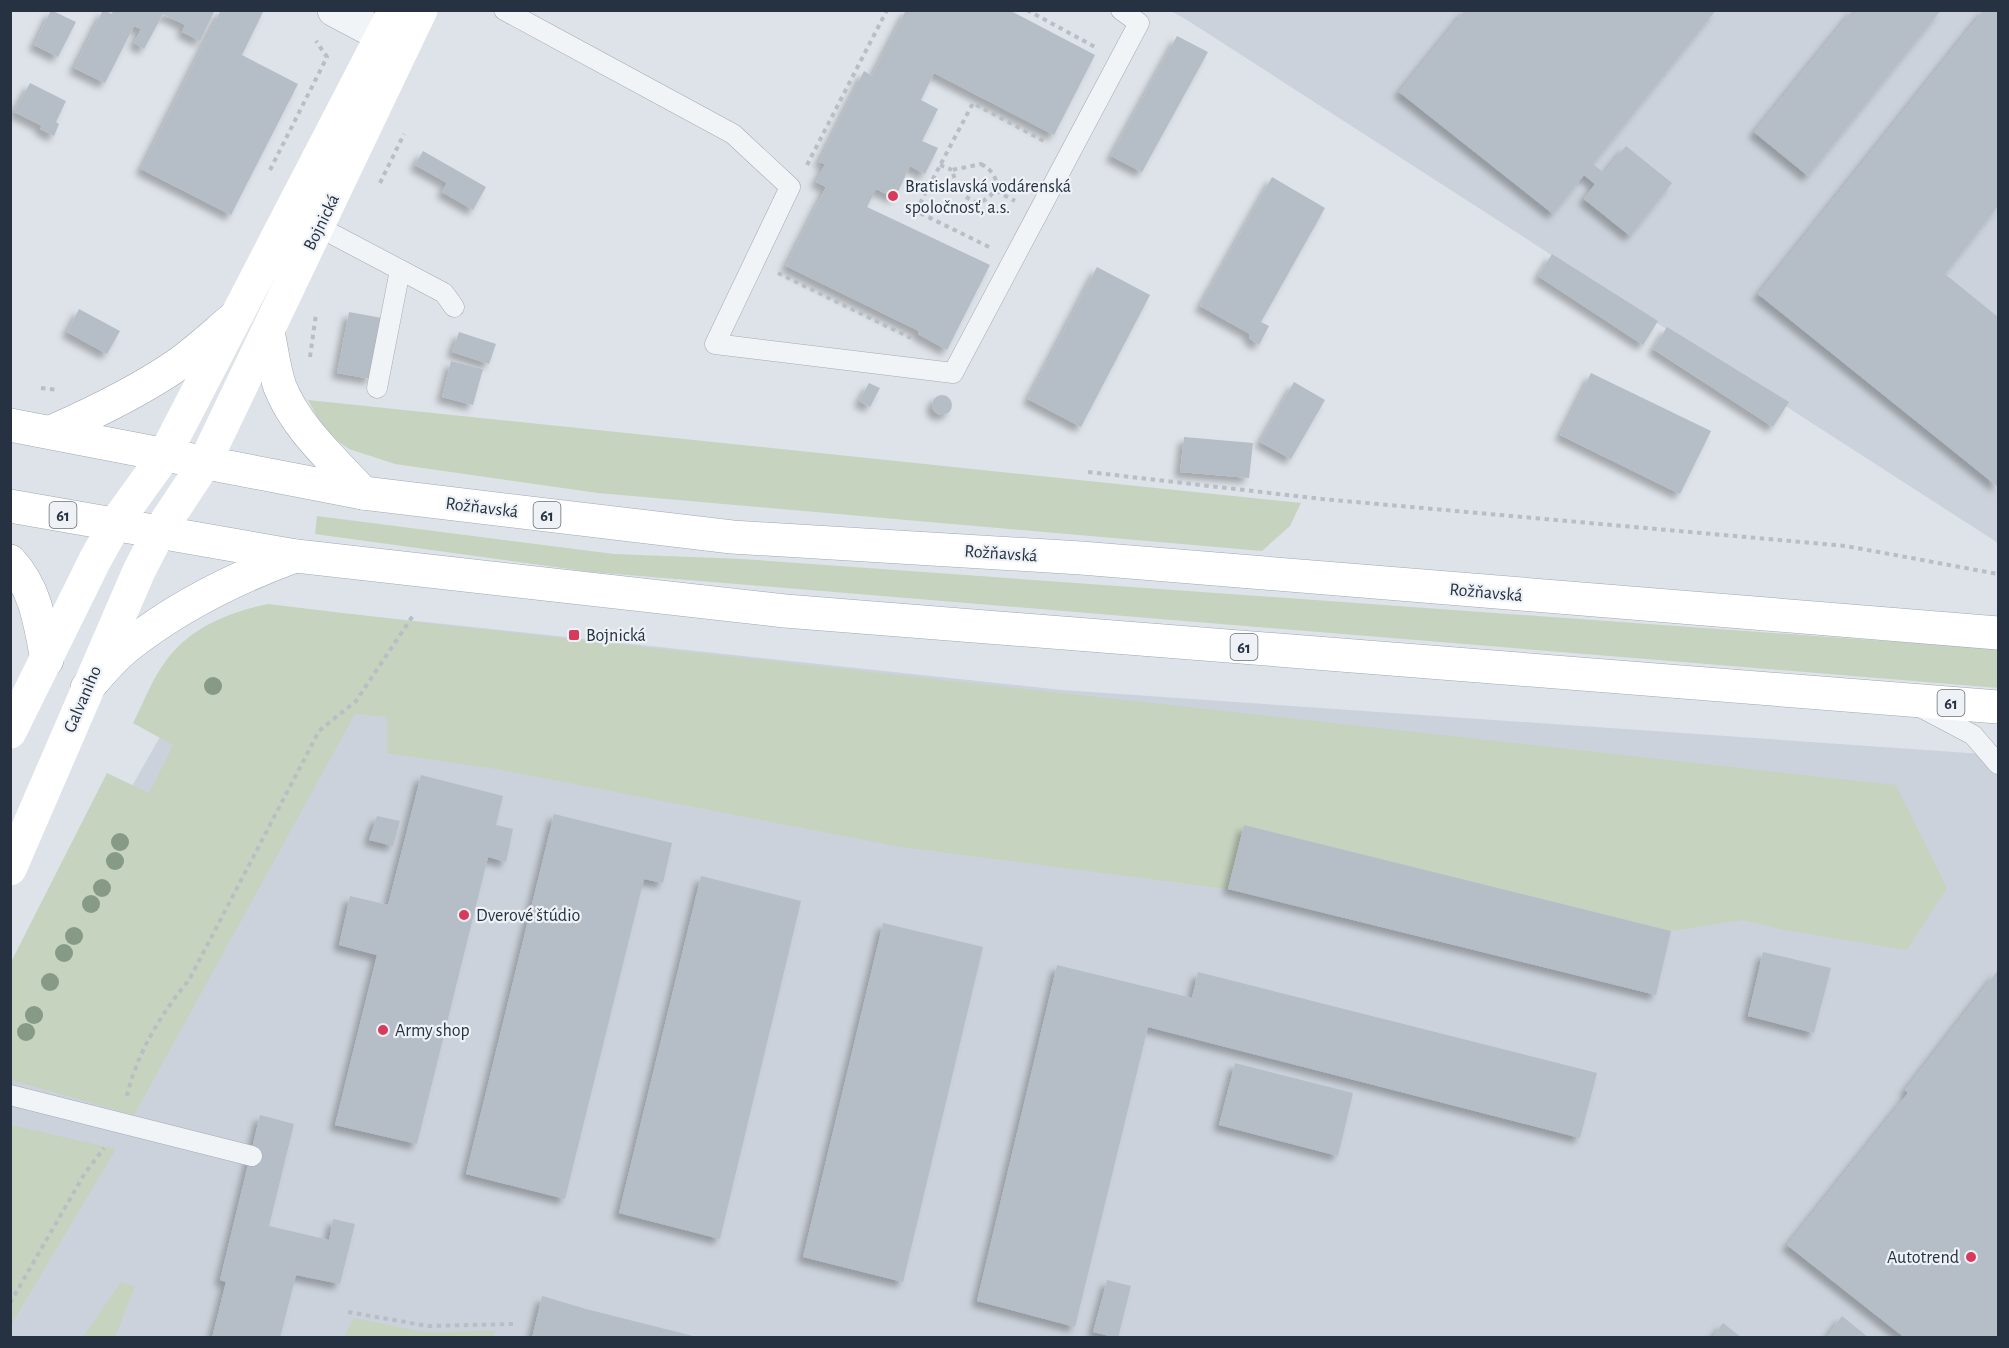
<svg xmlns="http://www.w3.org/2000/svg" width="2009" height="1348" viewBox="0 0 2009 1348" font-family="'Alegreya Sans',sans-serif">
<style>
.built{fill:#ccd2db}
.green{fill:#c5d3bf}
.building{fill:#b5bdc6;filter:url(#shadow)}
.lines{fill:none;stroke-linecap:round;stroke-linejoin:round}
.service-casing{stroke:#a3aab3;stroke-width:21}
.minor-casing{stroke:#a3aab3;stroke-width:34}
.primary-casing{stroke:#9da8b5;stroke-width:34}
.path{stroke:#b8bec4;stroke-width:4;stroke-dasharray:4.5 4.5;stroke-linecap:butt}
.service{stroke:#f1f4f7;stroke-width:20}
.minor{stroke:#f1f4f7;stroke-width:33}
.secondary{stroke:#fff;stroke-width:33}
.primary{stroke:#fff;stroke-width:33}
.tree{fill:#869a85}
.poi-dot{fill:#d83a5c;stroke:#eef2f6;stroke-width:2}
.labels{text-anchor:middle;stroke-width:4.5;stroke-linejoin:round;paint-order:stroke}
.shield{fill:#eef2f6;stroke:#626c77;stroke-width:1.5}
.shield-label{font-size:16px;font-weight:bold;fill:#263241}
.poi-label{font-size:18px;fill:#263241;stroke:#eef2f6;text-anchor:start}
.street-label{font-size:18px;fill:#263241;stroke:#eef2f6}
</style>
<defs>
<filter id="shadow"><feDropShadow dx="-5.5" dy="5.5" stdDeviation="3" flood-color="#0004"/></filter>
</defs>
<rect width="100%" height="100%" fill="#dee3e9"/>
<!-- built -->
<g class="built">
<polygon points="1171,11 1998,11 1998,543 1187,20"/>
<polygon points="350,614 1062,690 1998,755 1998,1337 11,1338 11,999 194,677"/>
</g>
<!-- green -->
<g class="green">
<polygon points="308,400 1301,503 1290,526 1262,551 598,493 395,464 349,449 325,432"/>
<polygon points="317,516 614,554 742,559 1998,649 1998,688 591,572 315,534"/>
<path d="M268,604L434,624L1896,785L1947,888L1907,950L1785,930L1743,920L1671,931L1244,825L1228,889L901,847L496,769L387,753V717L355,714L134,1115L11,1080L10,964L107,773L149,793L173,745L133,723C143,704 151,682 163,665C188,628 227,613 268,604Z"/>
<polygon points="11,1125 116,1149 11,1325 10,1125"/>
<polygon points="121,1282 135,1286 115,1337 83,1337"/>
<polygon points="354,1318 424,1332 495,1331 493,1338 344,1337"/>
</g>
<!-- building -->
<g class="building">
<polygon points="51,10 76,22 58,57 34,45"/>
<polygon points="103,10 112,14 113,10 215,10 200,41 182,32 185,25 163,14 144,49 134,43 141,29 134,26 105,83 74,68"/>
<polygon points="221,10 264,10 242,55 298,84 231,215 141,169"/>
<polygon points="906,10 1009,10 1095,55 1054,135 934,73 921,100 938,109 922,141 938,148 925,174 910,166 895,198 876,189 867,207 990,265 947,350 918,334 919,331 786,266 826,187 816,182 825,164 819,162 864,71 872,76"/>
<polygon points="1465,10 1716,10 1593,164 1604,173 1626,146 1672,183 1630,236 1584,199 1595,184 1584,175 1553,214 1399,92"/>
<polygon points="1853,10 1941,10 1808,176 1754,132"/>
<polygon points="1984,10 1998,10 1998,206 1945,274 1998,317 1998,487 1758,294"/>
<polygon points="1177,36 1208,52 1142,172 1111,156"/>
<polygon points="30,83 66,101 56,122 59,124 54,136 40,129 42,126 14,112"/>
<polygon points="423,151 486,187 473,210 442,192 447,183 415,165"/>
<polygon points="1272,177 1325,208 1261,322 1269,326 1259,345 1249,338 1250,334 1200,306"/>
<polygon points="1552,254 1658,321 1643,345 1538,276"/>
<polygon points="1097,267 1150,295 1081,427 1028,399"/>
<polygon points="79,309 120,331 107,354 67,332"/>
<polygon points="349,312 382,318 371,379 337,373"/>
<polygon points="1667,327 1789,402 1773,427 1653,349"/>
<polygon points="459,332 496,344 489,364 452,352"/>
<polygon points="451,361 483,369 473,405 442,397"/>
<polygon points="1591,373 1711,431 1680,494 1560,435"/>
<polygon points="1294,382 1325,400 1291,459 1260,442"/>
<polygon points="869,383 880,388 870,407 859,401"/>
<circle cx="942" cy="405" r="10"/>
<polygon points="1184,437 1253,443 1249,478 1180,472"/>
<polygon points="421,775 503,796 496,825 513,829 506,862 488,857 417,1144 335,1125 377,955 339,945 350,896 388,905"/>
<polygon points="554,814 672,843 663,883 644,879 565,1199 466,1174"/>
<polygon points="377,816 400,821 393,846 369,840"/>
<polygon points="1244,825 1671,931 1656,995 1228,889"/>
<polygon points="701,876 801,901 720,1239 619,1213"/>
<polygon points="883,923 983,947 903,1282 803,1257"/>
<polygon points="1763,952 1831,968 1814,1033 1748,1016"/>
<polygon points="1057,965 1192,998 1198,972 1597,1073 1580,1138 1148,1027 1075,1327 977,1301"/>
<polygon points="1998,970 1998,1338 1905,1338 1787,1245 1908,1093 1905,1090"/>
<polygon points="1235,1063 1353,1093 1338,1156 1219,1125"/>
<polygon points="260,1115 294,1124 269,1226 329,1240 333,1219 355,1224 340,1284 296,1275 280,1338 212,1338 226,1282 220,1280"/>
<polygon points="1107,1280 1131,1286 1118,1338 1093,1332"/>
<polygon points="542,1296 586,1309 701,1338 532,1338"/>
<polygon points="1842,1316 1869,1338 1826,1338"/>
<polygon points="1723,1323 1742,1338 1712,1338"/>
</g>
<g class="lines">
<!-- service casing -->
<g class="service-casing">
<g id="service">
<polyline points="504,10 733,134 790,187 715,344 953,373 1139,23 1121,10"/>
<polyline points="319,227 444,293 454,307"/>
<polyline points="377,388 400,270"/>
<polyline points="1920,707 1973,735 1998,764"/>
<polyline points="10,1095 252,1156"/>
</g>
</g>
<!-- minor casing -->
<g class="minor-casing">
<polyline id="minor" points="334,10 383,36"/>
</g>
<!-- primary casing -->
<g class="primary-casing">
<g id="primary">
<path d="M268,332C272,350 274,370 280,387C297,429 333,460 363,493"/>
<polyline points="10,425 363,493 732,537 1081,558 1998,633"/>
<path d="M51,432C94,413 138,392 177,365C197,351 216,333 234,318"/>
<polyline points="10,506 296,556 785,611 1998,707"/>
<path d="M10,561C36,589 40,623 47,660"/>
<path d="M87,688C100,674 113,657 129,645C180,605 235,578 295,556"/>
</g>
</g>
<!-- path -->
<g class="path">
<polyline points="1027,10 1095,47"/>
<path d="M981,164C1003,176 1000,195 978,203C961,197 957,187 952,170Z"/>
<polyline points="807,165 887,10"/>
<polyline points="940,165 952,170"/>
<polyline points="270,170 327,57 316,41"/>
<polyline points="380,183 404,134"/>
<polyline points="996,191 1015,201"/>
<polyline points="989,247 916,211 973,103 1044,141"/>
<polyline points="778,273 911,338"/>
<polyline points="310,357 316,314"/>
<polyline points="41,388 58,390"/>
<polyline points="1088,472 1322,499 1846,546 1998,574"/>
<path d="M127,1096C136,1055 162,1012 189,980L319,731L356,701L414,614"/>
<polyline points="10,1303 85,1173 104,1148"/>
<polyline points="348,1312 428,1326 513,1324"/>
</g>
<!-- service -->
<use href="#service" class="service"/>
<!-- minor -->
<use href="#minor" class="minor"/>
<!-- secondary -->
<g class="secondary">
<polyline points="10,732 95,560 115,524 164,456 395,10"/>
<polyline points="10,869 139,571 159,532 204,464 421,10"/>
</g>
<!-- primary -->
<use href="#primary" class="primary"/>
</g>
<!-- trees -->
<g class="tree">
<circle cx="213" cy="686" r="9"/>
<circle cx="120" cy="842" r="9"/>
<circle cx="115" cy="861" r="9"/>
<circle cx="102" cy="888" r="9"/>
<circle cx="91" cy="904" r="9"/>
<circle cx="74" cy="936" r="9"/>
<circle cx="64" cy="953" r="9"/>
<circle cx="50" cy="982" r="9"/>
<circle cx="34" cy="1015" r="9"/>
<circle cx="26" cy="1032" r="9"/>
</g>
<!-- markers -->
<g class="poi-dot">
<circle cx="893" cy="196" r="6"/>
<rect x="568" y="629" width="12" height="12" rx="3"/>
<circle cx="464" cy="915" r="6"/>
<circle cx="383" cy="1030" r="6"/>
<circle cx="1971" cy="1257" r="6"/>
</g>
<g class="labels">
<!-- shield labels -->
<g class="shield">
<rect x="49.5" y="502" width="27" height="26" rx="4.5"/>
<rect x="533.5" y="502" width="27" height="26" rx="4.5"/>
<rect x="1230.5" y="634" width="27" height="26" rx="4.5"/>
<rect x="1937.5" y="690" width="27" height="26" rx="4.5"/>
</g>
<g class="shield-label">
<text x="63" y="521">61</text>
<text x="547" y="521">61</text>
<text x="1244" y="653">61</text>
<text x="1951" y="709">61</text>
</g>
<!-- poi labels -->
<g class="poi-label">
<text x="905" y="192">Bratislavská vodárenská<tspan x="905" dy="21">spoločnosť, a.s.</tspan></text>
<text x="586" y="641">Bojnická</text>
<text x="476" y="921">Dverové štúdio</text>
<text x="395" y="1036">Army shop</text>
<text x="1959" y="1263" text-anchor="end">Autotrend</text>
</g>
<!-- street labels -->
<g class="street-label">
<text transform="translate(321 222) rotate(-64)" y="6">Bojnická</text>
<text transform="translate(482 507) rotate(7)" y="6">Rožňavská</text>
<text transform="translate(1001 553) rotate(4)" y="6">Rožňavská</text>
<text transform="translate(1486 592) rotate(5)" y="6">Rožňavská</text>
<text transform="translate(82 699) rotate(-67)" y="6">Galvaniho</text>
</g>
</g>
<!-- border -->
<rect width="2009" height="1348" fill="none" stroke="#263241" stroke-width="24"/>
</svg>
